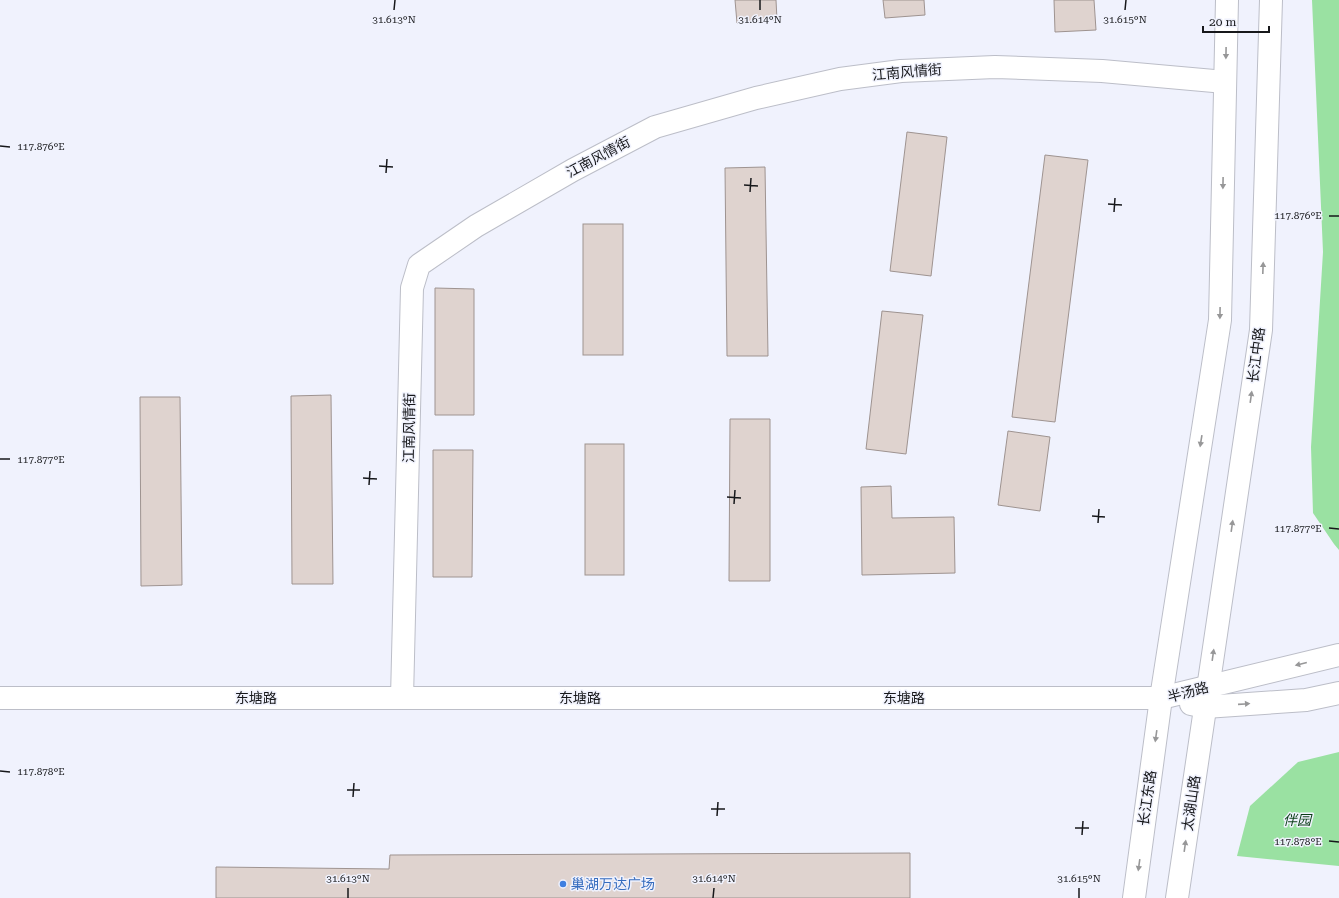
<svg xmlns="http://www.w3.org/2000/svg" width="1339" height="898" viewBox="0 0 1339 898" font-family="'Roboto Serif','Noto Sans SC',serif">
<style>
.green{fill:#9ae1a2}
.building{fill:#dfd3cf;stroke:#9e9390}
.lines{fill:none;stroke-linecap:round;stroke-linejoin:round}
.minor-casing{stroke:#bcbec8;stroke-width:24}
.major-casing{stroke:#bcbec8;stroke-width:24}
.minor{stroke:#fff;stroke-width:22}
.major{stroke:#fff;stroke-width:22}
.oneway{fill:#979798}
.ticks{fill:none;stroke:#17181b;stroke-width:1.5}
.shop-dot{fill:#3f7fe0;stroke:#f0f2fd;stroke-width:1.5}
.labels{text-anchor:middle;stroke-width:3;stroke-linejoin:round;paint-order:stroke}
.street-label{font-size:14px;fill:#17181b;stroke:#f0f2fd}
.park-label{font-size:14px;font-style:italic;fill:#093d16;stroke:#f0f2fd}
.shop-label{font-size:14px;fill:#366cbe;stroke:#f0f2fd;text-anchor:start}
.ticks-label{font-size:10px;text-anchor:middle;fill:#17181b;stroke:#f0f2fd;stroke-width:3;stroke-linejoin:round;paint-order:stroke}
</style>
<rect width="100%" height="100%" fill="#f0f2fd"/>
<!-- green -->
<g class="green">
<polygon points="1312,0 1339,0 1339,550 1334,544 1313,513 1311,447 1323,252"/>
<polygon points="1339,752 1339,866 1237,856 1250,806 1298,762"/>
</g>
<!-- building -->
<g class="building">
<polygon points="735,0 776,0 777,20 737,23"/>
<polygon points="883,0 924,0 925,15 885,18"/>
<polygon points="1054,0 1094,0 1096,30 1055,32"/>
<polygon points="907,132 947,137 931,276 890,271"/>
<polygon points="1045,155 1088,160 1055,422 1012,417"/>
<polygon points="765,167 768,356 727,356 725,168"/>
<rect x="583" y="224" width="40" height="131"/>
<polygon points="435,288 474,289 474,415 435,415"/>
<polygon points="882,311 923,315 906,454 866,449"/>
<polygon points="331,395 333,584 292,584 291,396"/>
<polygon points="140,397 180,397 182,585 141,586"/>
<polygon points="730,419 770,419 770,581 729,581"/>
<polygon points="1008,431 1050,437 1040,511 998,505"/>
<rect x="585" y="444" width="39" height="131"/>
<polygon points="433,450 473,450 472,577 433,577"/>
<polygon points="891,486 892,518 954,517 955,573 862,575 861,487"/>
<polygon points="910,853 910,898 216,898 216,867 389,869 390,855"/>
</g>
<g class="lines">
<!-- minor casing -->
<g class="minor-casing">
<g id="minor">
<polyline points="0,698 1161,698"/>
<polyline points="402,698 412,288 419,265 476,226 573,170 655,127 756,98 840,79 901,71 995,67 1102,71 1225,82"/>
</g>
</g>
<!-- major casing -->
<g class="major-casing">
<g id="major">
<polyline points="1161,698 1339,655"/>
<polyline points="1191,704 1205,707 1306,700 1339,693"/>
<polyline points="1134,898 1161,698 1220,320 1227,0"/>
<polyline points="1177,898 1261,330 1271,0"/>
</g>
</g>
<!-- minor -->
<use href="#minor" class="minor"/>
<!-- major -->
<use href="#major" class="major"/>
</g>
<!-- one-way arrows -->
<defs><path id="oneway-solid" d="M-6-.8H1V-3.2L6.5 0L1 3.2V.8H-6Z"/></defs>
<g class="oneway">
<use href="#oneway-solid" transform="translate(1226 53) rotate(91)"/>
<use href="#oneway-solid" transform="translate(1223 183) rotate(91)"/>
<use href="#oneway-solid" transform="translate(1263 268) rotate(-88)"/>
<use href="#oneway-solid" transform="translate(1220 313) rotate(91)"/>
<use href="#oneway-solid" transform="translate(1251 397) rotate(-82)"/>
<use href="#oneway-solid" transform="translate(1201 441) rotate(99)"/>
<use href="#oneway-solid" transform="translate(1232 526) rotate(-82)"/>
<use href="#oneway-solid" transform="translate(1213 655) rotate(-82)"/>
<use href="#oneway-solid" transform="translate(1301 664) rotate(166)"/>
<use href="#oneway-solid" transform="translate(1244 704) rotate(-4)"/>
<use href="#oneway-solid" transform="translate(1156 736) rotate(98)"/>
<use href="#oneway-solid" transform="translate(1185 846) rotate(-82)"/>
<use href="#oneway-solid" transform="translate(1139 865) rotate(98)"/>
</g>
<!-- ticks -->
<path class="ticks" d="M394,10L395,0M760,10V0M1125,10L1126,0M0,146L10,147M379,166L393,167M386,173L387,159M744,185L758,186M750,192L751,178M1108,204L1122,205M1114,212L1115,198M1329,216H1339M0,459H10M363,478L377,479M369,485L370,471M727,497L741,498M734,504L735,490M1092,516L1105,517M1098,523L1099,509M1329,528L1339,529M0,771L10,772M347,790H360M353,797L354,783M711,809H725M717,816L718,802M1075,828H1089M1082,835L1083,821M1329,841L1339,842M348,898V888M713,898L714,888M1079,898V888"/>
<!-- markers -->
<circle class="shop-dot" cx="563" cy="884" r="4"/>
<g class="labels">
<!-- street labels -->
<g class="street-label">
<text transform="translate(907 72) rotate(-5)" y="5">江南风情街</text>
<text transform="translate(598 157) rotate(-28)" y="5">江南风情街</text>
<text transform="translate(1256 355) rotate(-83)" y="5">长江中路</text>
<text transform="translate(409 428) rotate(-89)" y="5">江南风情街</text>
<text transform="translate(1188 692) rotate(-15)" y="5">半汤路</text>
<text x="256" y="703">东塘路</text>
<text x="580" y="703">东塘路</text>
<text x="904" y="703">东塘路</text>
<text transform="translate(1147 798) rotate(-82)" y="5">长江东路</text>
<text transform="translate(1191 803) rotate(-82)" y="5">太湖山路</text>
</g>
<!-- park labels -->
<g class="park-label">
<text x="1297" y="825">伴园</text>
</g>
<!-- shop labels -->
<g class="shop-label">
<text x="571" y="889">巢湖万达广场</text>
</g>
</g>
<g class="ticks-label">
<text x="394" y="23">31.613°N</text>
<text x="760" y="23">31.614°N</text>
<text x="1125" y="23">31.615°N</text>
<text x="41" y="150">117.876°E</text>
<text x="1298" y="219">117.876°E</text>
<text x="41" y="463">117.877°E</text>
<text x="1298" y="532">117.877°E</text>
<text x="41" y="775">117.878°E</text>
<text x="1298" y="845">117.878°E</text>
<text x="348" y="882">31.613°N</text>
<text x="714" y="882">31.614°N</text>
<text x="1079" y="882">31.615°N</text>
</g>
<!-- scale -->
<path d="M1203 26v6h66v-6" fill="none" stroke="#17181b" stroke-width="2"/>
<text x="1209" y="26" font-size="12" fill="#17181b" stroke="#f0f2fd" stroke-width="3" paint-order="stroke">20 m</text>
</svg>
